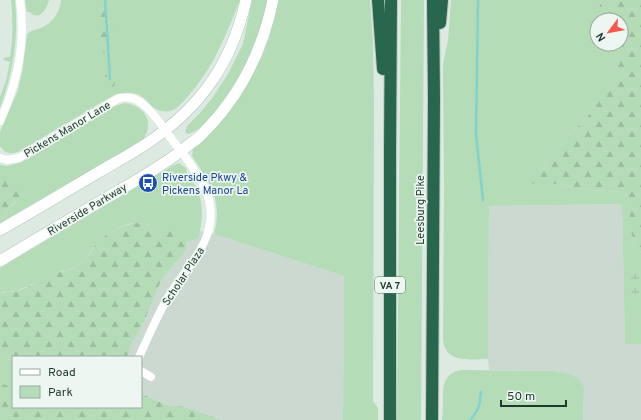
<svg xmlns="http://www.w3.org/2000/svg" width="641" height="420" viewBox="0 0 641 420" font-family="Overpass,sans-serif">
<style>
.built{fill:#cbd9d0}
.green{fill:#b4dcb7}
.forest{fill:url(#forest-firs)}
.wetland{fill:url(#wetland-marsh)}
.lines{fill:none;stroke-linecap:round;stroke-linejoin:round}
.stream{stroke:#82d2cf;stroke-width:2.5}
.secondary-casing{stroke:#b0cabb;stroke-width:12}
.motorway-casing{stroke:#c0c8c4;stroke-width:14}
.minor{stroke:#fff;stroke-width:8}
.secondary{stroke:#fff;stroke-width:11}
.motorway{stroke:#29664e;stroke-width:12}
.labels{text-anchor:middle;stroke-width:3.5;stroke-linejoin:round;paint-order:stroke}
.shield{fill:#edf6f0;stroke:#5c7268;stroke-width:1}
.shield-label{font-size:10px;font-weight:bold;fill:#1e392d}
.street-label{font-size:11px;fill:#1e392d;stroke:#edf6f0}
.transit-label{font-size:11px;fill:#164399;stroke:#edf6f0;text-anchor:start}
</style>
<defs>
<pattern id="forest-firs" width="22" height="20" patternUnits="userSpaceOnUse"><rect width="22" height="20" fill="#b4dcb7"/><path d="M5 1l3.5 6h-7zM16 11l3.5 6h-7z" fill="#9abe9e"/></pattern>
<pattern id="wetland-marsh" width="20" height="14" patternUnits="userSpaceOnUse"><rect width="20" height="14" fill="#b4dcb7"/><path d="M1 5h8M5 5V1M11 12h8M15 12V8" fill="none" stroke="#9abe9e"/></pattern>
</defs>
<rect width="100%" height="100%" fill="#ddeae1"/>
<!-- built -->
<g class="built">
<polygon points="622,204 625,343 641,344 641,420 583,420 584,387 569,374 554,371 489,370 488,359 489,206"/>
<polygon points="200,231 214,234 344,276 343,420 222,420 208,415 185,407 167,405 144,395 141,392 141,357 127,357 127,355 131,345 144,322 160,283 173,265 181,257 186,249 186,242 198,239"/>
</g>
<!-- green -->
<g class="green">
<path d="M11,0H15C19,37 13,73 0,108V97L6,81L10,62L4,60L3,59L6,57H10C13,38 13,19 11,0Z"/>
<path d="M25,0H49C47,9 39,22 30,12H27Z"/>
<path d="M61,0H240C232,20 224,40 214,59C207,72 187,101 175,109C171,111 167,112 163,111C154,110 151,105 146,100C136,91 126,92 114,95L20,151C12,154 6,155 0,146V132L18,90L22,73L27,35C31,30 35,30 41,28C53,23 60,12 61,0Z"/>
<path d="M252,0H268C258,43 243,79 214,113C206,122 199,131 188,134L185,132L187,126L200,113L213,97L228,74L243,44Z"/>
<path d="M279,0H370L373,42L374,107L373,401L378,408V420H343L344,276L214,234C223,200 210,183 192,156L193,149L217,126L234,104L246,87L262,57L269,39Z"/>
<polygon points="401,0 424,0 421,420 397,420"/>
<path d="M451,0H602L597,12V19L598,20H597V44H616L621,58L613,85L588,116L540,167L536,184H554L592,190L624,192L630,202V227L635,248L641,252V344H625L622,204L489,206L488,359C470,359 445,364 443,339L444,184L443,64L448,40Z"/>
<path d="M125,103C145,106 155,122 143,140L0,223V220C7,215 8,205 17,202L8,179H0V165L8,166L22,162L115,106Z"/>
<path d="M179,163L186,168C186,175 193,181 196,187C204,203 203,222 198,239L186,242C178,233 166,229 154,227C148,225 142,223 136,223C124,223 106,234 98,242C93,247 90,254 86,259C79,267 68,271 59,272L17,291L3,292L0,294V268L172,166Z"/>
<polygon points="0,356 13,361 13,387 0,383"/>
<path d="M461,370L554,371L569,374L579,379L584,387L583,420H442C443,413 443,405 443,398C443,383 445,373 461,370Z"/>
<path d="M85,407H128L126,409C112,411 98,413 85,407Z"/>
</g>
<!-- forest -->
<g class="forest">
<path d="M99,0H109C113,15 113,36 111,51L103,53L99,46L97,5Z"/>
<polygon points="602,0 641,0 641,252 635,248 630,227 630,202 624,192 592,190 554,184 536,184 531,183 540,167 588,116 612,85 621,58 616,44 621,44 621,20 597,19 597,12"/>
<polygon points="110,69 114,69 116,77 114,86 110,89 106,89 104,85 106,71"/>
<polygon points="0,179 8,179 19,182 26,191 24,199 12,204 4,216 0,220"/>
<path d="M135,223C142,223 148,225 155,227C168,230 177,231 186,242V249L181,257L173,265L160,283L144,322L131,345L127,357H13V361L0,356V294C5,291 12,292 18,291C30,287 40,279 51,274C58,272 65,272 72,269C76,267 81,264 85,260C90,255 93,248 97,243C107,232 121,226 135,223Z"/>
<polygon points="0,383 13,387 13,407 85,407 90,409 104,411 126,409 128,407 141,407 141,392 144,395 167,405 185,407 208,415 222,420 0,420"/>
</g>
<!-- wetland -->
<path class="wetland" d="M641,271V301C631,296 630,289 628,279C631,274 635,272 641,271Z"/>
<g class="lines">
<!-- stream -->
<g class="stream">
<polyline points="105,0 110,79"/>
<polyline points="478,0 476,134 483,200"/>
<path d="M470,420C479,410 480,405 481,392"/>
</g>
<!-- secondary casing -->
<g class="secondary-casing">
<g id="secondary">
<path d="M0,230C32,212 65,192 97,173C114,163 133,153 149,142C202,106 232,62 246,0"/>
<path d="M0,261C36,239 72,218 108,197C134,182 161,167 185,148C189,144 195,141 199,137C239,99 262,53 273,0"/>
</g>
</g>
<!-- motorway casing -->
<g class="motorway-casing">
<g id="motorway">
<polyline points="378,0 383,69"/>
<polyline points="440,23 442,0"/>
<polyline points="390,420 390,150 391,0"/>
<polyline points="432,420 434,98 433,0"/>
</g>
</g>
<!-- minor -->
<g class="minor">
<path d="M0,121C18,81 26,43 20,0"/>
<path d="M0,158L7,160L19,158L119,98C122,98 127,97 131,98C144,100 160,122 167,133C180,150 204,179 209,199C219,241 185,267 167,299C156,318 148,338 139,357"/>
<polyline points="141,371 151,377"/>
</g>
<!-- secondary -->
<use href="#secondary" class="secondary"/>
<!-- motorway -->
<use href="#motorway" class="motorway"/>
</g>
<!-- icons -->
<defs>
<g id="bus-disc" transform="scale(1)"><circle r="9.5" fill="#1a4fb4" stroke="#edf6f0"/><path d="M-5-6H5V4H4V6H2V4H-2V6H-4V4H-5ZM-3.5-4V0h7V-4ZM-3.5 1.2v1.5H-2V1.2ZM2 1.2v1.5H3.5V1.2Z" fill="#fff"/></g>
</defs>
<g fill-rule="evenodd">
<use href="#bus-disc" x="148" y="183"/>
</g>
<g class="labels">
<!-- shield labels -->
<rect class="shield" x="375" y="277" width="30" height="16" rx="3"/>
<g class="shield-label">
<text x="390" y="289">VA 7</text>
</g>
<!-- street labels -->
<g class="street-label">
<text transform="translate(67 129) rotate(-31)" y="4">Pickens Manor Lane</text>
<text transform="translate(87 209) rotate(-31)" y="4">Riverside Parkway</text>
<text transform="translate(420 210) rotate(-90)" y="4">Leesburg Pike</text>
<text transform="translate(183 276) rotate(-57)" y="4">Scholar Plaza</text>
</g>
<!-- transit labels -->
<g class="transit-label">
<text x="162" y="181">Riverside Pkwy &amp;<tspan x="162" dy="13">Pickens Manor La</tspan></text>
</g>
</g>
<!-- legend -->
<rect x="12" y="356" width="130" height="52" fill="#edf6f0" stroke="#9aaaa2"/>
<rect x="20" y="369" width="20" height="6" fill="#ffffff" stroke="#9aaaa2"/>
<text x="48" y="376" font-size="12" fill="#1e392d">Road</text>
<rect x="20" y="386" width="20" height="12" fill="#b4dcb7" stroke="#9aaaa2"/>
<text x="48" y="396" font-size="12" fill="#1e392d">Park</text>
<!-- north arrow -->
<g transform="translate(609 32) rotate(238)"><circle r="19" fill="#edf6f0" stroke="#9aaaa2"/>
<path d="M0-3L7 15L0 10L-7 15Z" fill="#f7564e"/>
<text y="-6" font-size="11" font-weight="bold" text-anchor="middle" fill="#1e392d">N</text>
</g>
<!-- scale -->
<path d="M501 400v6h65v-6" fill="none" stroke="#1e392d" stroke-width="2"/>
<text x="507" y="400" font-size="12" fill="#1e392d" stroke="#edf6f0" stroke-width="3" paint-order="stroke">50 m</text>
</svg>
